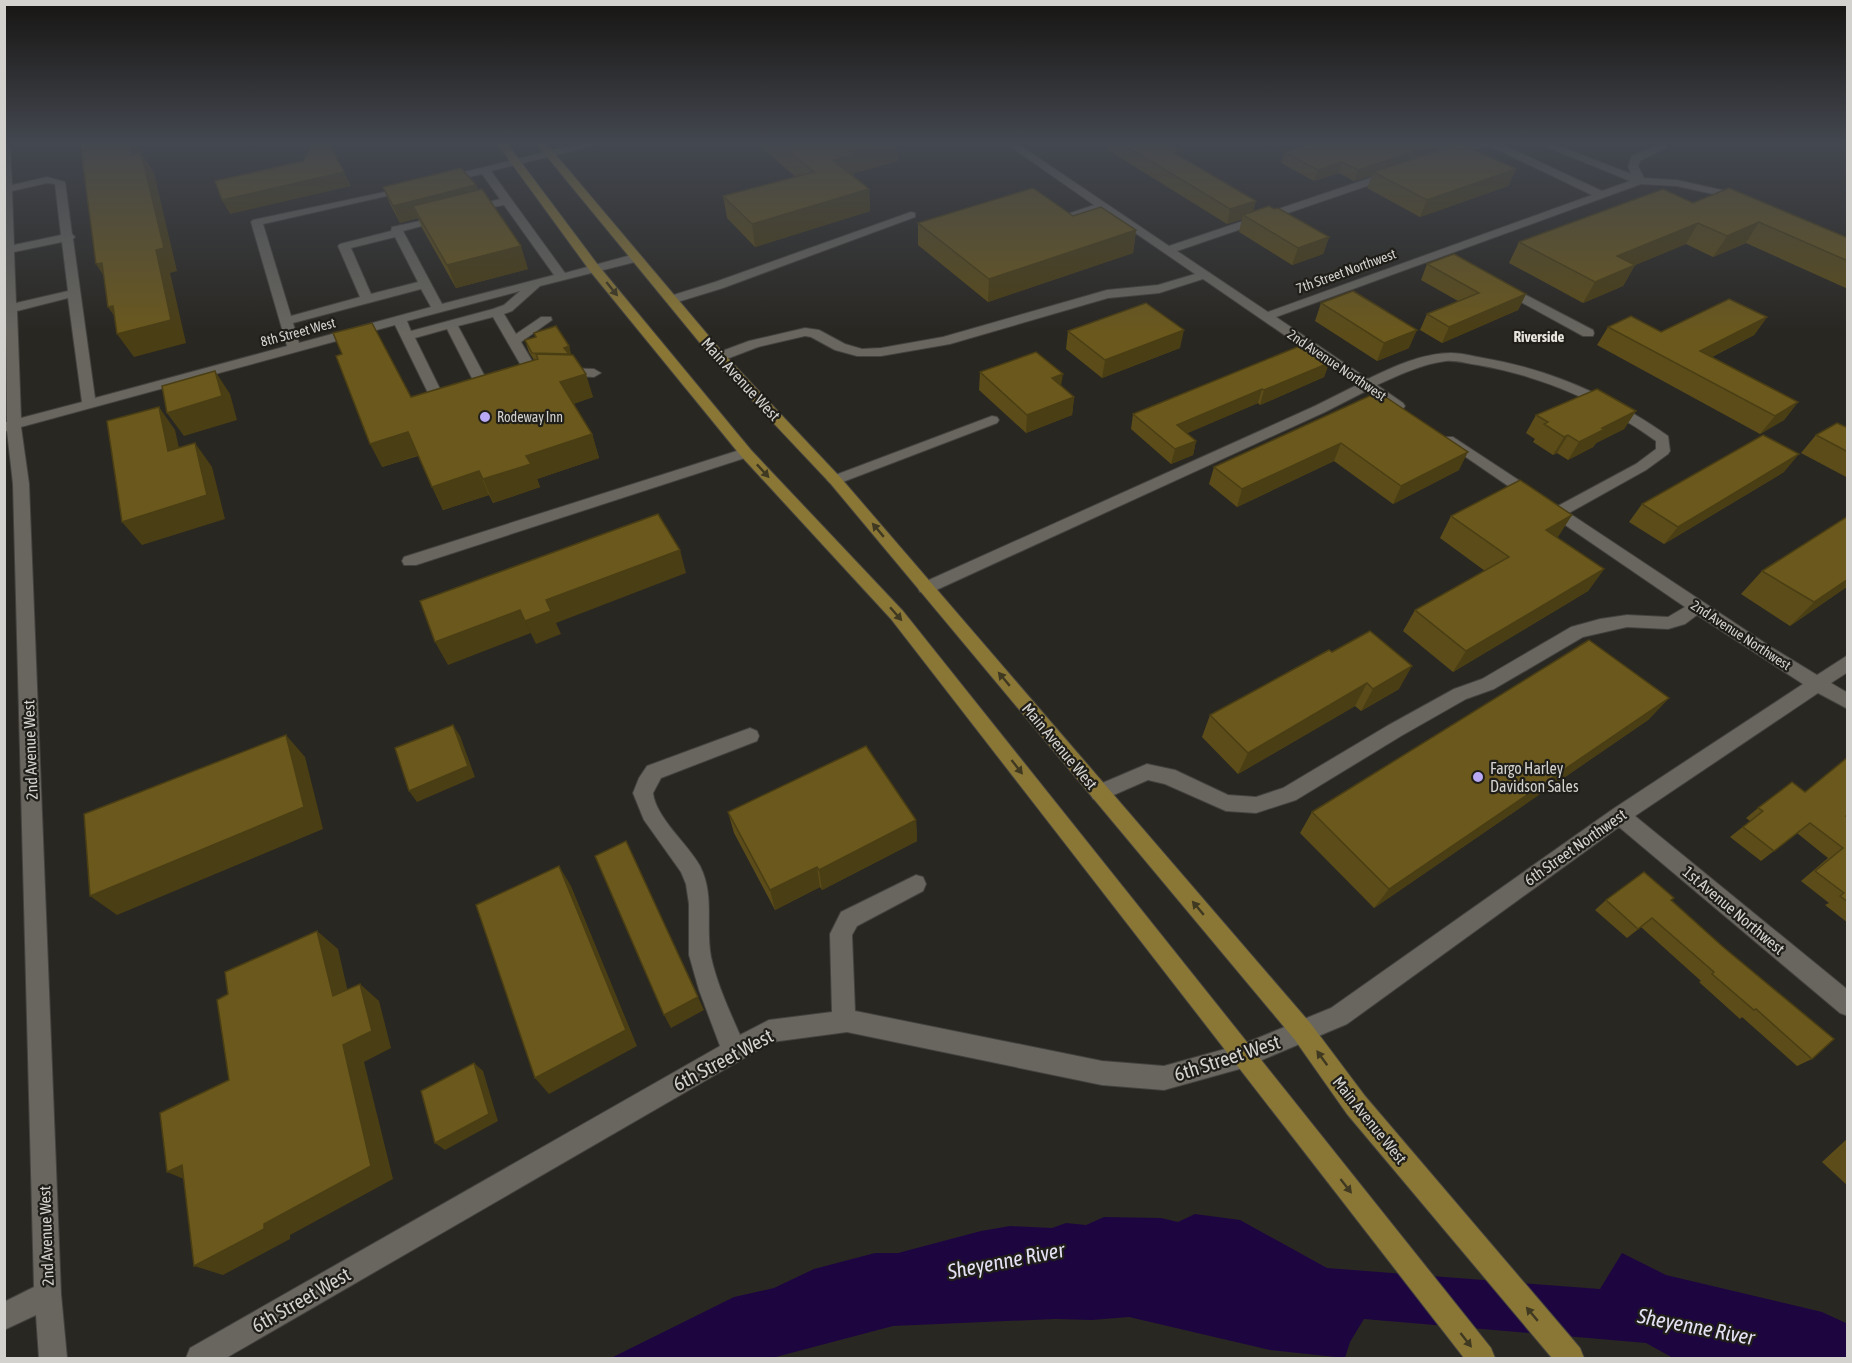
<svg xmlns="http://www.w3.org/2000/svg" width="1852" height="1363" viewBox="0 0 1852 1363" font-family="'Asap Condensed',sans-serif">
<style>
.water{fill:#1d0640}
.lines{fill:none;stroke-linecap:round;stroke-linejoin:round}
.minor-casing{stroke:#44423e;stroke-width:2}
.major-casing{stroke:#44423e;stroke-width:2}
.minor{fill:#68665f;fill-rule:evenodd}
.major{fill:#8a7736;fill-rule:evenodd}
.wall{fill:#5b4c19}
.shaded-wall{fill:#4a3e14}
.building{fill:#6a581d;stroke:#4a3e14;stroke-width:1.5}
.oneway{fill:#403922}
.poi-dot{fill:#baaaf6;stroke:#201e19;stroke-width:2}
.labels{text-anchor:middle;stroke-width:4.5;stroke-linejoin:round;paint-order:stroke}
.far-street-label{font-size:14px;fill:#d4d2cf;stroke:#201e19}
.far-poi-label{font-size:14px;fill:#d4d2cf;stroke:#201e19;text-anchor:start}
.far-neighbourhood-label{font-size:15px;font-weight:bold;fill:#e6e4dd;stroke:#201e19}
.street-label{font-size:16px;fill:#d4d2cf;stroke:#201e19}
.poi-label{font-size:16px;fill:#d4d2cf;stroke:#201e19;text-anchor:start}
.near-street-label{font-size:20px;fill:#d4d2cf;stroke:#201e19}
.near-water-label{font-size:21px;font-style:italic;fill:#e4e1f4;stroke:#201e19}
</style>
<rect width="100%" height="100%" fill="#292722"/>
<!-- water -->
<polygon class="water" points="1195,1214 1240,1220 1327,1268 1600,1289 1622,1253 1666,1275 1822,1312 1848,1324 1847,1358 1673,1358 1646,1343 1364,1319 1350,1342 1345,1358 1270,1350 1129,1317 1092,1320 1055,1319 893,1326 772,1358 611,1358 734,1297 774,1288 814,1269 875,1253 898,1253 981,1231 1010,1226 1052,1228 1066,1223 1086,1225 1104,1217 1161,1218 1178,1222"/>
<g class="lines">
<!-- minor casing -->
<g class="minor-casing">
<g id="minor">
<path d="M4,142H10L12,185L47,177L65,182L72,234L75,237L73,239L95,398L287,346L251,222L253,220L413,186V190L263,224L291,316L360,297L338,246L340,244L391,231L392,227L448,215V219L403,231L442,304L554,275L504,205L467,212V208L500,199L482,174L444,183L440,182V178L586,142H602L601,144L491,171L565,273L635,254L641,258L639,261L540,286L512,311L504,314L516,334L541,317H551L552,320L521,342L538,371C533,377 520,380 512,378L510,375L523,369L493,317L458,326L490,386L488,389H478L476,386L447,329L415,338L443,395L451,393L458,397L444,404H434L432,401L395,325L21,427L29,484L61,1294L67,1358H39L36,1315L4,1330V1302L34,1287L13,484L7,431H4V422H7ZM47,183L55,184L61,235L14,245L12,191ZM395,237L418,282L371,294L351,248ZM62,242L68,291L16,303L14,252ZM421,289L431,307L299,343L293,323ZM520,291L504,305L493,309L411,331L407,321ZM68,298L82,402L21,418L17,311Z"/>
<path d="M1004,142H1015L1169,246L1388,172H1396V176L1177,251L1268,312L1592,195L1488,145L1447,159L1442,156L1479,142H1497L1602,191L1630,181L1535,142H1549L1631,174L1628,166L1632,156L1657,145V142H1667L1666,148L1641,160L1638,166L1644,178L1677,180L1748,196L1749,198L1744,201L1677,186L1641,184L1276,317L1368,379C1392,367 1423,353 1451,353C1461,353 1472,356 1483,358C1549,369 1613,397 1668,436L1670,451L1668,454L1646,470L1569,513L1771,647L1817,675L1848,655V672L1831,683L1848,693V709L1818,693L1635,816L1848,990V1016L1840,1013L1619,827L1347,1024L1243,1068L1164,1090L1102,1085L847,1032L772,1042L226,1358H186L190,1348L720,1046L699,990L689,955V904L686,884L681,872L644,820L633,793L639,778L647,766L750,728L757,731L759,736L757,741L661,778L653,793C656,818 688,844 700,866C715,896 705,925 711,957C717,984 729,1010 740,1035L769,1020L832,1012L830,934L841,912L916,875L923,877L926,884L923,891L857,926L852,935L855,1011L1102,1061L1164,1066L1243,1044L1331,1008L1613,809L1803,684L1697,615L1685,624L1668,629L1627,627L1583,637L1494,689L1466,699L1401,736L1296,800L1256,813L1226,811L1165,784L1148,780L1100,801L1093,799L1090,793L1093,787L1147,764L1175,770L1228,795L1256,797L1283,788L1387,726L1454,689L1482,679L1571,627L1600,619L1627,615L1668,617L1685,607L1441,440L1443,437H1453L1558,506L1636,464L1656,449V441C1604,403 1542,376 1478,365C1468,364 1457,360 1446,361C1422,364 1399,375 1377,385L1403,403L1405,406L1403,409H1393L1366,391L1325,412L932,592H920L918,588L920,584L1315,406L1357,385L1203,279L1159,293L1108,298L950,344L881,356H857L835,350L811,337L805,336L758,347L724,360H714L712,357L714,354L749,341L805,328L819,330L845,344L862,349L881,348L943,337L1107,290L1158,285L1195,274L1102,210L1064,222H1056V218L1094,205Z"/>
<polygon points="911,212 915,213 915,217 723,288 671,304 665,300 667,297 715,282"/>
<polygon points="1503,283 1593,330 1594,333 1593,336 1583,336 1499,290 1497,287"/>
<polygon points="562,368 594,369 601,373 594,377 557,375 555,372 557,369"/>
<polygon points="992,416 997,417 999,420 997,423 840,483 830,483 827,480 830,477"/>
<polygon points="746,448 753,453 751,456 416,565 404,565 402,561 404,557"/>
</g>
</g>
<!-- major casing -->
<g class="major-casing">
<g id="major">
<polygon points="496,142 506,142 598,265 751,450 903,611 1491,1348 1495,1358 1464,1358 891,619 741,456 590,271"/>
<polygon points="535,142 545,142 724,354 840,477 1311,1024 1365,1096 1580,1348 1584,1358 1552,1358 1347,1114 1295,1040 830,483 714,360"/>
</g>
</g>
<!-- minor -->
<use href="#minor" class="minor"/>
<!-- major -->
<use href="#major" class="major"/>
</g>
<!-- wall -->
<g class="wall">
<polygon points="755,142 908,142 897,145 898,161 854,173 854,177 869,189 870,211 755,247 727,218 723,196 796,177"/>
<polygon points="1109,142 1163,142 1178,155 1253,212 1329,237 1323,254 1292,265 1239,232 1242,219 1227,224 1108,150"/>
<polygon points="1444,142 1442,149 1516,169 1508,186 1420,217 1367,188 1372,176 1354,181 1339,173 1314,181 1281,163 1284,152"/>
<polygon points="476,185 478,190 528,269 456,288 422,228 418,218 400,223 390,204 383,187"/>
<polygon points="1693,203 1848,238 1848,289 1746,243 1713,257 1686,244 1635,265 1623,286 1583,303 1509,263 1519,242"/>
<polygon points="1073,216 1136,230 1133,253 988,302 918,245 918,223"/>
<polygon points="1427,264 1526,294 1518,310 1442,343 1420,330 1427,314 1458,301 1421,280"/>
<polygon points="1321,303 1409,348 1377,361 1315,321"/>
<polygon points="1767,317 1754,335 1712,357 1798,402 1784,420 1760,434 1597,345 1608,327 1661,332"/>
<polygon points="1068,331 1180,348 1102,378 1066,349"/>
<polygon points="534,333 569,346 571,355 593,397 573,404 592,434 599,458 537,479 540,487 493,503 489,495 443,510 418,456 382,467 411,397 534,360 529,352 525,340 535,337"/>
<polygon points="1329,363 1324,377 1260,405 1258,403 1187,433 1196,441 1193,455 1171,464 1131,429 1133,414"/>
<polygon points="980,372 1061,386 1074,397 1072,415 1026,433 979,390"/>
<polygon points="1378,392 1459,470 1393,504 1334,461 1237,507 1209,484 1214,467"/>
<polygon points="1636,411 1624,429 1596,443 1593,447 1568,460 1557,453 1553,455 1533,442 1535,439 1526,433 1536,415"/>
<polygon points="1848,428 1848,478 1801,453 1816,435"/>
<polygon points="1784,472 1664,544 1629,522 1642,504"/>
<polygon points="1572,515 1557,537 1604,569 1588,591 1453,672 1403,631 1415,610 1485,571 1440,538 1451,516"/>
<polygon points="1848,516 1848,586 1790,626 1741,594 1762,571"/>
<polygon points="1332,652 1399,689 1361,711 1355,706 1238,774 1202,737 1210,715"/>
<polygon points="1669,698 1648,720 1374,908 1300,833 1312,812"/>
<polygon points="1805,792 1848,817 1848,923 1825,905 1829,903 1801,881 1828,858 1797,833 1761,861 1730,837 1750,821 1746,818 1758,808"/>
<polygon points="728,812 916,820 917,841 822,890 820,887 775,910 734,833"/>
<polygon points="1606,900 1671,900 1812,1059 1797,1066 1742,1017 1740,1019 1699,982 1701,981 1641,927 1627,938 1595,910"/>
<polygon points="1848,1138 1848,1186 1822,1162"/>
</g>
<!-- shaded-wall -->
<g class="shaded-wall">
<polygon points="129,142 137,142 144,175 132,154"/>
<polygon points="881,142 908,142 897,145 898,161 854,173 854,177 833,160 849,152"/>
<polygon points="1444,142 1440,153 1373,172 1372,176 1354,181 1358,170"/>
<polygon points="141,152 154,173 177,271 170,273 186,343 134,357 117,334 156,250"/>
<polygon points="1342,162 1339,173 1314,181 1318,170"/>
<polygon points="1516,169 1508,186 1420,217 1427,200"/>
<polygon points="344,172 351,186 230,214 222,200"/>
<polygon points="476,185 482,201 413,206 418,218 400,223 393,206"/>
<polygon points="869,189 870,211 755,247 752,224"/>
<polygon points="1256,201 1252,216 1243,215 1242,219 1227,224 1230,209"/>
<polygon points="1759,222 1746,243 1713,257 1727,236"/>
<polygon points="1698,223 1686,244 1606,277 1617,256"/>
<polygon points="1136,230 1133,253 988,302 989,279"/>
<polygon points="1329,237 1323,254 1292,265 1298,248"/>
<polygon points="521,246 528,269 456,288 447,265"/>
<polygon points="102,263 111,287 96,264"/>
<polygon points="1635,265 1623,286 1583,303 1595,282"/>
<polygon points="1526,294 1518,310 1442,343 1449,327"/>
<polygon points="113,306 124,330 108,307"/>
<polygon points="1767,317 1754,335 1688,369 1700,351"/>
<polygon points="1184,330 1180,348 1102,378 1105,360"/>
<polygon points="1417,330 1409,348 1377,361 1384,343"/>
<polygon points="569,346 572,358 570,359 564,348"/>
<polygon points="1329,363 1324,377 1260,405 1264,390"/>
<polygon points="215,371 230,394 237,420 184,436 167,413"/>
<polygon points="586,374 593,397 568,406 560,382"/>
<polygon points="1063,374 1060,392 1052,378"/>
<polygon points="1262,389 1258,403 1174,439 1177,425"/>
<polygon points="1074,397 1072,415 1026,433 1027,415"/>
<polygon points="1798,402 1784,420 1760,434 1775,416"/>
<polygon points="159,407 175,430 185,475 168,451"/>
<polygon points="1636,411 1624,429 1596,443 1593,447 1568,460 1579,442 1602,428"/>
<polygon points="408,432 419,455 382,467 370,444"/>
<polygon points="592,434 599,458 537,479 540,487 493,503 483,479 526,456"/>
<polygon points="1568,435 1557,453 1553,455 1564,437"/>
<polygon points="1196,441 1193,455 1171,464 1175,449"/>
<polygon points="195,443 212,467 225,519 142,545 122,522"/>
<polygon points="1341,443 1334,461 1237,507 1242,489"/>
<polygon points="1468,452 1459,470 1393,504 1401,486"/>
<polygon points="1799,454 1784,472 1664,544 1678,527"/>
<polygon points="479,471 489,495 443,510 432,487"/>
<polygon points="1572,515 1558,537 1531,552 1546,530"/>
<polygon points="680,550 686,573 556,623 561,634 536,644 525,621 546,600"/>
<polygon points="1604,569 1588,591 1453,672 1466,651"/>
<polygon points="1848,579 1848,586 1790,626 1814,602"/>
<polygon points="520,610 531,633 448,665 435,642"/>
<polygon points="1412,666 1399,689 1361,711 1373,689"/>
<polygon points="1367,683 1355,706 1238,774 1248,753"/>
<polygon points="1669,698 1648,720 1374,908 1389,889"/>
<polygon points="453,725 460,736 475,777 417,802 409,791"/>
<polygon points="286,735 305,757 323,829 117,915 90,896"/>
<polygon points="916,820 917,841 822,890 819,870"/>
<polygon points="559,866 571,886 637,1046 549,1094 535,1078"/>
<polygon points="817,867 820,887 775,910 770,890"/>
<polygon points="317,931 338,949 353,1014 333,996"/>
<polygon points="360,984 379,1001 391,1048 364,1062 393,1179 290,1235 290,1239 223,1275 194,1266 343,1045"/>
<polygon points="698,997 704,1010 671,1028 664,1015"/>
<polygon points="474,1063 483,1071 498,1121 445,1150 435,1143"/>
<polygon points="182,1165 196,1184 167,1172"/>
</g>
<!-- building -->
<g class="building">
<polygon points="80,142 129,142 132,154 141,152 164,248 156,250 171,320 117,334 113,306 108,307 102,263 96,264"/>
<polygon points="314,142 329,142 344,172 222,200 215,181 303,161"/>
<polygon points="778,142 889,142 849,152 853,155 833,160 869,189 752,224 723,196 814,172"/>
<polygon points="1119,142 1163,142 1179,151 1174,153 1256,201 1230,209"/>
<polygon points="1318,142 1444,142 1358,170 1342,162 1318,170 1284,152"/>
<polygon points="1460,143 1516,169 1427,200 1373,172"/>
<polygon points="461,168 476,185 393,206 383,187"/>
<polygon points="1033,188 1073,216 1101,207 1136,230 989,279 918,223"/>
<polygon points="1729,188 1848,238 1848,261 1759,222 1727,236 1698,223 1617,256 1635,265 1595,282 1519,242 1663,189 1693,203"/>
<polygon points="482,189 521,246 447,265 413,206"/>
<polygon points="1269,206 1274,209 1278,208 1329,237 1298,248 1243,215"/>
<polygon points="1454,254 1526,294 1449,327 1427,314 1479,293 1427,264"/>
<polygon points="1353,291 1417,330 1384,343 1321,303"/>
<polygon points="1729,299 1767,317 1700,351 1798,402 1775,416 1608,327 1631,316 1661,332"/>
<polygon points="1146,303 1184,330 1105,360 1068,331"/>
<polygon points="372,323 411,397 538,359 536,354 573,355 586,374 560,382 592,434 526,456 531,464 483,479 479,471 432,487 408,432 370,444 336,356 342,354 333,333"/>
<polygon points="556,326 569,346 564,348 569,354 532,353 525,340 536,337 534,333"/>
<polygon points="1302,345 1329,363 1264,390 1262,389 1177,425 1196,441 1175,449 1133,414"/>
<polygon points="1036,352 1063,374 1052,378 1074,397 1027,415 980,372"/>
<polygon points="215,371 222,396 167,413 162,386"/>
<polygon points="1597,389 1636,411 1602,428 1605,429 1579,442 1568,435 1564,437 1544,424 1548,422 1536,415"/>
<polygon points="1378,392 1468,452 1401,486 1341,443 1242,489 1214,467"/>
<polygon points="159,407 168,451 195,443 207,495 122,522 107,421"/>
<polygon points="1837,423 1848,428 1848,452 1816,435"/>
<polygon points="1763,435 1799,454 1678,527 1642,504"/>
<polygon points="1520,480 1572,515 1546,530 1604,569 1466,651 1415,610 1509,557 1451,516"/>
<polygon points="658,514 680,550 546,600 551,611 525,621 520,610 435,642 420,601"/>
<polygon points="1848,516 1848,579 1814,602 1762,571"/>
<polygon points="1370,631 1412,666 1373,689 1367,683 1248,753 1210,715 1329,650 1332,652"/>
<polygon points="1589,640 1669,698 1389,889 1312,812"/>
<polygon points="453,725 468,766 409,791 395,748"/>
<polygon points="286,735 304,807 90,896 84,814"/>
<polygon points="866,746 916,820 819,870 817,867 770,890 728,812"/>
<polygon points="1848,757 1848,814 1846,816 1848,817 1848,902 1840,896 1844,893 1815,871 1843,848 1810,823 1774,851 1743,827 1763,811 1758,808 1792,782 1805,792"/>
<polygon points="626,841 698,997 664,1015 595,856"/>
<polygon points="559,866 626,1030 535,1078 476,905"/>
<polygon points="1644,872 1674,898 1671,900 1722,946 1834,1039 1812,1059 1756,1009 1754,1010 1712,974 1714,972 1652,918 1638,929 1606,900"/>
<polygon points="317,931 333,996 360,984 372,1031 343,1045 371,1166 264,1224 264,1229 194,1266 182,1165 167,1172 160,1113 229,1080 217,1000 228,994 225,972"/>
<polygon points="474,1063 489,1114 435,1143 421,1091"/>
</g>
<!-- one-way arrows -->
<defs><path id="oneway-solid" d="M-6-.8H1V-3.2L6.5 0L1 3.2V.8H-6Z" transform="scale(1.5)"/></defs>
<g class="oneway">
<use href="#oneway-solid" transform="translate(612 289) rotate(51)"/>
<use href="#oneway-solid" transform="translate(763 471) rotate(47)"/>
<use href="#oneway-solid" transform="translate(878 530) rotate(-130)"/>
<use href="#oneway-solid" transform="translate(896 614) rotate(49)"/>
<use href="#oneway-solid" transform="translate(1004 679) rotate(-130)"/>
<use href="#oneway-solid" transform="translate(1017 767) rotate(52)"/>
<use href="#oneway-solid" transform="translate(1198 908) rotate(-130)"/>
<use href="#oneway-solid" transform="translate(1322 1058) rotate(-126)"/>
<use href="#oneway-solid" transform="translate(1346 1186) rotate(52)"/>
<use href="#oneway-solid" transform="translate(1532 1314) rotate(-130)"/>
<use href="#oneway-solid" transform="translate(1466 1340) rotate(52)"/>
</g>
<!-- sky -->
<linearGradient id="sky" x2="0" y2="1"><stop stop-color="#171513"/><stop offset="0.43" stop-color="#43474f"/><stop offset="1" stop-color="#43474f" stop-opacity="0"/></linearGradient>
<rect width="1852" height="333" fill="url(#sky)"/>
<!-- markers -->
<g class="poi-dot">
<circle cx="485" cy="417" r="6"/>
<circle cx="1478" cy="777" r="6"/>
</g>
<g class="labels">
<!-- far-street labels -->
<g class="far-street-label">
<text transform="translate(1346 271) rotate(-20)" y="5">7th Street Northwest</text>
<text transform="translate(298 332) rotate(-15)" y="5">8th Street West</text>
<text transform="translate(1337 365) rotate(34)" y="5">2nd Avenue Northwest</text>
<text transform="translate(1741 635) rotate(33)" y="5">2nd Avenue Northwest</text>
</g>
<!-- far-poi labels -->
<g class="far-poi-label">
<text x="497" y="422">Rodeway Inn</text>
</g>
<!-- far-neighbourhood labels -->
<g class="far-neighbourhood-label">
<text x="1539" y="342">Riverside</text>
</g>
<!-- street labels -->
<g class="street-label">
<text transform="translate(741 379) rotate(47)" y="6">Main Avenue West</text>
<text transform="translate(1060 746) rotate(50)" y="6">Main Avenue West</text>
<text transform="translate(30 750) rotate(-92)" y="6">2nd Avenue West</text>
<text transform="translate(1575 847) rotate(-35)" y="6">6th Street Northwest</text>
<text transform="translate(1734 910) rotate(40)" y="6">1st Avenue Northwest</text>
<text transform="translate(1370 1120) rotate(51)" y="6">Main Avenue West</text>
<text transform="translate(46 1236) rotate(-92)" y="6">2nd Avenue West</text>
</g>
<!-- poi labels -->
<g class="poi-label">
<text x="1490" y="774">Fargo Harley<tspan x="1490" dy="18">Davidson Sales</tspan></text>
</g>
<!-- near-street labels -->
<g class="near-street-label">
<text transform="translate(1227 1058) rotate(-18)" y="7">6th Street West</text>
<text transform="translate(723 1060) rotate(-28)" y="7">6th Street West</text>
<text transform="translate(301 1300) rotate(-30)" y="7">6th Street West</text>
</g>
<!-- near-water labels -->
<g class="near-water-label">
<text transform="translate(1006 1261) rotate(-11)" y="7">Sheyenne River</text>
<text transform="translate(1696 1327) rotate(11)" y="7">Sheyenne River</text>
</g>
</g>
<!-- border -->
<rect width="1852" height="1363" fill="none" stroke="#d4d2cf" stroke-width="12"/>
</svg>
